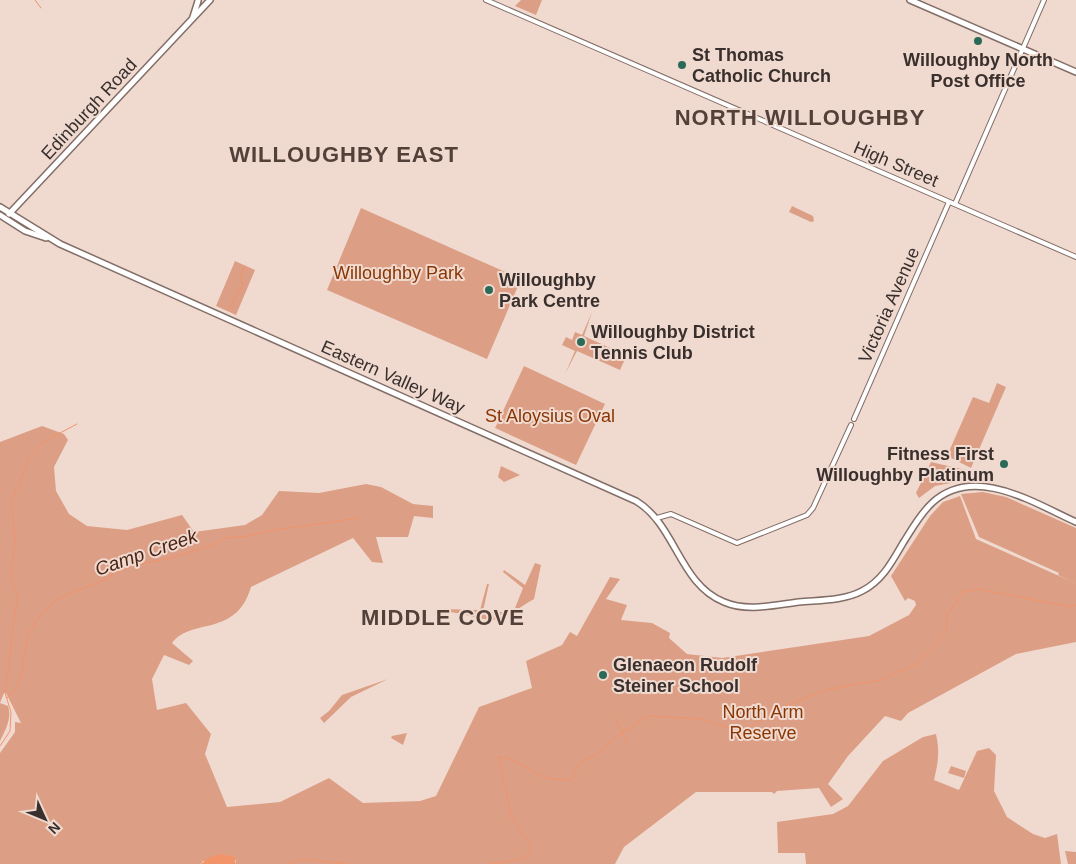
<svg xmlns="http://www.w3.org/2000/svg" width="1076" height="864" viewBox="0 0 1076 864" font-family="Helvetica,sans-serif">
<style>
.green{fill:#dc9f85}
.water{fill:#f2936a}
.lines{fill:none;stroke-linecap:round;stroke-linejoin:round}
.stream{stroke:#f2936a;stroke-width:1}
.minor-casing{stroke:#826e66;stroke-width:6}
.major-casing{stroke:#826e66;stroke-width:8}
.minor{stroke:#fff;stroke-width:4}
.major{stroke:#fff;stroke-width:5}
.poi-dot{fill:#2a6a57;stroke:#f0dad0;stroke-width:2}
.labels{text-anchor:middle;stroke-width:4;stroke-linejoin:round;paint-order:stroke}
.poi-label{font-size:18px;font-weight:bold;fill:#39302d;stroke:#f0dad0;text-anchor:start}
.street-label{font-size:18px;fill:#39302d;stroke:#f0dad0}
.park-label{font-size:18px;fill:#893604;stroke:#f0dad0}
.water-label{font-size:19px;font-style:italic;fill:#482312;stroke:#f0dad0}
.district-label{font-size:22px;font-weight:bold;letter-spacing:1px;fill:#524039;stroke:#f0dad0}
</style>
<rect width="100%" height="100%" fill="#f0dad0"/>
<!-- green -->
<g class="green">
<polygon points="521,0 542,0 536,15 515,6"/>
<polygon points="792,206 813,216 814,221 811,222 789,212"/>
<polygon points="361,208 521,279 487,359 327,290"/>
<polygon points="235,261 255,270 236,315 216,306"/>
<polygon points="592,312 584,336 621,353 619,356 625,359 620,370 577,351 565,374 575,351 562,345 566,337 572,340 575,332 582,335"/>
<polygon points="524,366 605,404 576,465 495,428"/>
<polygon points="997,383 1006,387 971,468 947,456 973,397 989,403"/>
<path d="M42,426L64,434L68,440L54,467L56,491L69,514L87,526L127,530L182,515L194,532L245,525L262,515L279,491L319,493L366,484L381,487L413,504L433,506V518L414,516L408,537H376L383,563L372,562L353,538L251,587C236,638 192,617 172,643L193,661L189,665L164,655L152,679L157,710L186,703L211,734L205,754L227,807L280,802L329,778L363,803L420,801L436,796L479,707L532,688L526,661L562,645L570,632L577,636L610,577L620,579L606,599L627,605L621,620L652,623L670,633L669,638L687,654L722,658L869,636L909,615L916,605L915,601L908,598L905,601L891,576L930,516L943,502L960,496L976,539L1075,583L1058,575L1059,573L979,537L961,494L983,492L1006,497L1076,528V642L1016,654L908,713L901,721L885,716L848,756L828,784L843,799L831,807L819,788L777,791L774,794L772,792H696L624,847L615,864H235L236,860L203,861L201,864H0V753L15,732V722L21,723L6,693H4L0,703L8,706C12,718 6,729 0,741V442Z"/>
<polygon points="931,462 970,471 967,480 935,486 919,498 916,493"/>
<polygon points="501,466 520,475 504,482 498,477"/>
<path d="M535,563L541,565L534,599C523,605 511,615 500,619C487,623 460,611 445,612L442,609L480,610L487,584H489L483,611L502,612L515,608L523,588L503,572L504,570L525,585Z"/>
<polygon points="388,679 351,697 324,723 320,718 329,711 342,695"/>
<polygon points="407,733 403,745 391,738 392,736"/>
<path d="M936,734C940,752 938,763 934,780L959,790L977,751L989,748L996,755L994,791L1007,817L1033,834L1045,838L1057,834L1061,864H806L805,853H778L777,822L833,814L848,806L883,761L923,737Z"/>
<polygon points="951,766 966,771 964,778 948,773"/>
<polygon points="1065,851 1076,852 1076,864 1068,864"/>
</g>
<!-- water -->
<polygon class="water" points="220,854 235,857 235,864 201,864 208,858"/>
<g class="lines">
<!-- stream -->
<g class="stream">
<polyline points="35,0 41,8"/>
<polyline points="229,309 243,285 240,278 245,266"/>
<polyline points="7,698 18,686 23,670 23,658 29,633 41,614 59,598 106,579 116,572 133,565 167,559 212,545 225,538 248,536 275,530 359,518"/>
<polyline points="616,718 627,744"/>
<polyline points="0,746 10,731 11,712 5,693 17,597 11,578 15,540 12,501 30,457 43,442 77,424"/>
<polyline points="287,864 302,859 349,864"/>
<path d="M491,864L521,859L529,854L531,845L512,819L499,757C515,757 525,768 539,775C550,780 559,779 571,780L580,762L596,755L617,736L648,716L701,719L742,732L782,707L830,689L881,680L918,663L946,632L947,615L963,592L978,589L1072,607L1076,605"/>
</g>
<!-- minor casing -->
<g class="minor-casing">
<g id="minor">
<polyline points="486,0 1076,257"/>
<polyline points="955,204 1044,0"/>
<polyline points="854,419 949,202"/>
<polyline points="657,518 671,514 737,543 807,515 813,508 851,425"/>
</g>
</g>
<!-- major casing -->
<g class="major-casing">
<g id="major">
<polyline points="910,0 1076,72"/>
<polyline points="193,17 198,1"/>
<path d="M0,207L60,244L636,501C676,525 679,584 724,602C747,612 775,605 799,602C819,600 843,601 862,591C882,581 892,562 903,543C912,529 920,514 932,503C974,464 1034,503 1076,522"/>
<polyline points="9,214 210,0"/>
<polyline points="0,215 25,231 46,238"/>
</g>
</g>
<!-- minor -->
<use href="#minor" class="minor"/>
<!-- major -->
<use href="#major" class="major"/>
</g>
<!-- markers -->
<g class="poi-dot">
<circle cx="978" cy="41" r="5"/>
<circle cx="682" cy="65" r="5"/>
<circle cx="489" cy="290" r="5"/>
<circle cx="581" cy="342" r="5"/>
<circle cx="1004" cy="464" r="5"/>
<circle cx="603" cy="675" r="5"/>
</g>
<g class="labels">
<!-- poi labels -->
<g class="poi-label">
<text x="692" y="61">St Thomas<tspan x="692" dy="21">Catholic Church</tspan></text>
<text x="978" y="66" text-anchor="middle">Willoughby North<tspan x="978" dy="21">Post Office</tspan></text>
<text x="499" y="286">Willoughby<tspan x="499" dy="21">Park Centre</tspan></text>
<text x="591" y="338">Willoughby District<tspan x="591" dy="21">Tennis Club</tspan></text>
<text x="994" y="460" text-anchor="end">Fitness First<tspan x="994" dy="21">Willoughby Platinum</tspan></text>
<text x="613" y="671">Glenaeon Rudolf<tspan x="613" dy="21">Steiner School</tspan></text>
</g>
<!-- street labels -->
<g class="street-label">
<text transform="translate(89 109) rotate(-47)" y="6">Edinburgh Road</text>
<text transform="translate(896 164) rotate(23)" y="6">High Street</text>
<text transform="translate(889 305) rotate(-66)" y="6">Victoria Avenue</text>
<text transform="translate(393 377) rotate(24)" y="6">Eastern Valley Way</text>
</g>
<!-- park labels -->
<g class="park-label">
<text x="398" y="279">Willoughby Park</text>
<text x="550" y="422">St Aloysius Oval</text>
<text x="763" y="718">North Arm<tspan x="763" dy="21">Reserve</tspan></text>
</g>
<!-- water labels -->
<g class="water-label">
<text transform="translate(146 552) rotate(-19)" y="7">Camp Creek</text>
</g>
<!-- district labels -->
<g class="district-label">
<text x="800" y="125">NORTH WILLOUGHBY</text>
<text x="344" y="162">WILLOUGHBY EAST</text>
<text x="443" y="625">MIDDLE COVE</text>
</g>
</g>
<!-- north arrow -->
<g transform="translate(45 819) rotate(134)" stroke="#f0dad0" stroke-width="4" paint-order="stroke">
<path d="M0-4L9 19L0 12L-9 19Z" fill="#39302d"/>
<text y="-8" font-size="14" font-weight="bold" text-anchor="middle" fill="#39302d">N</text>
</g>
</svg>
